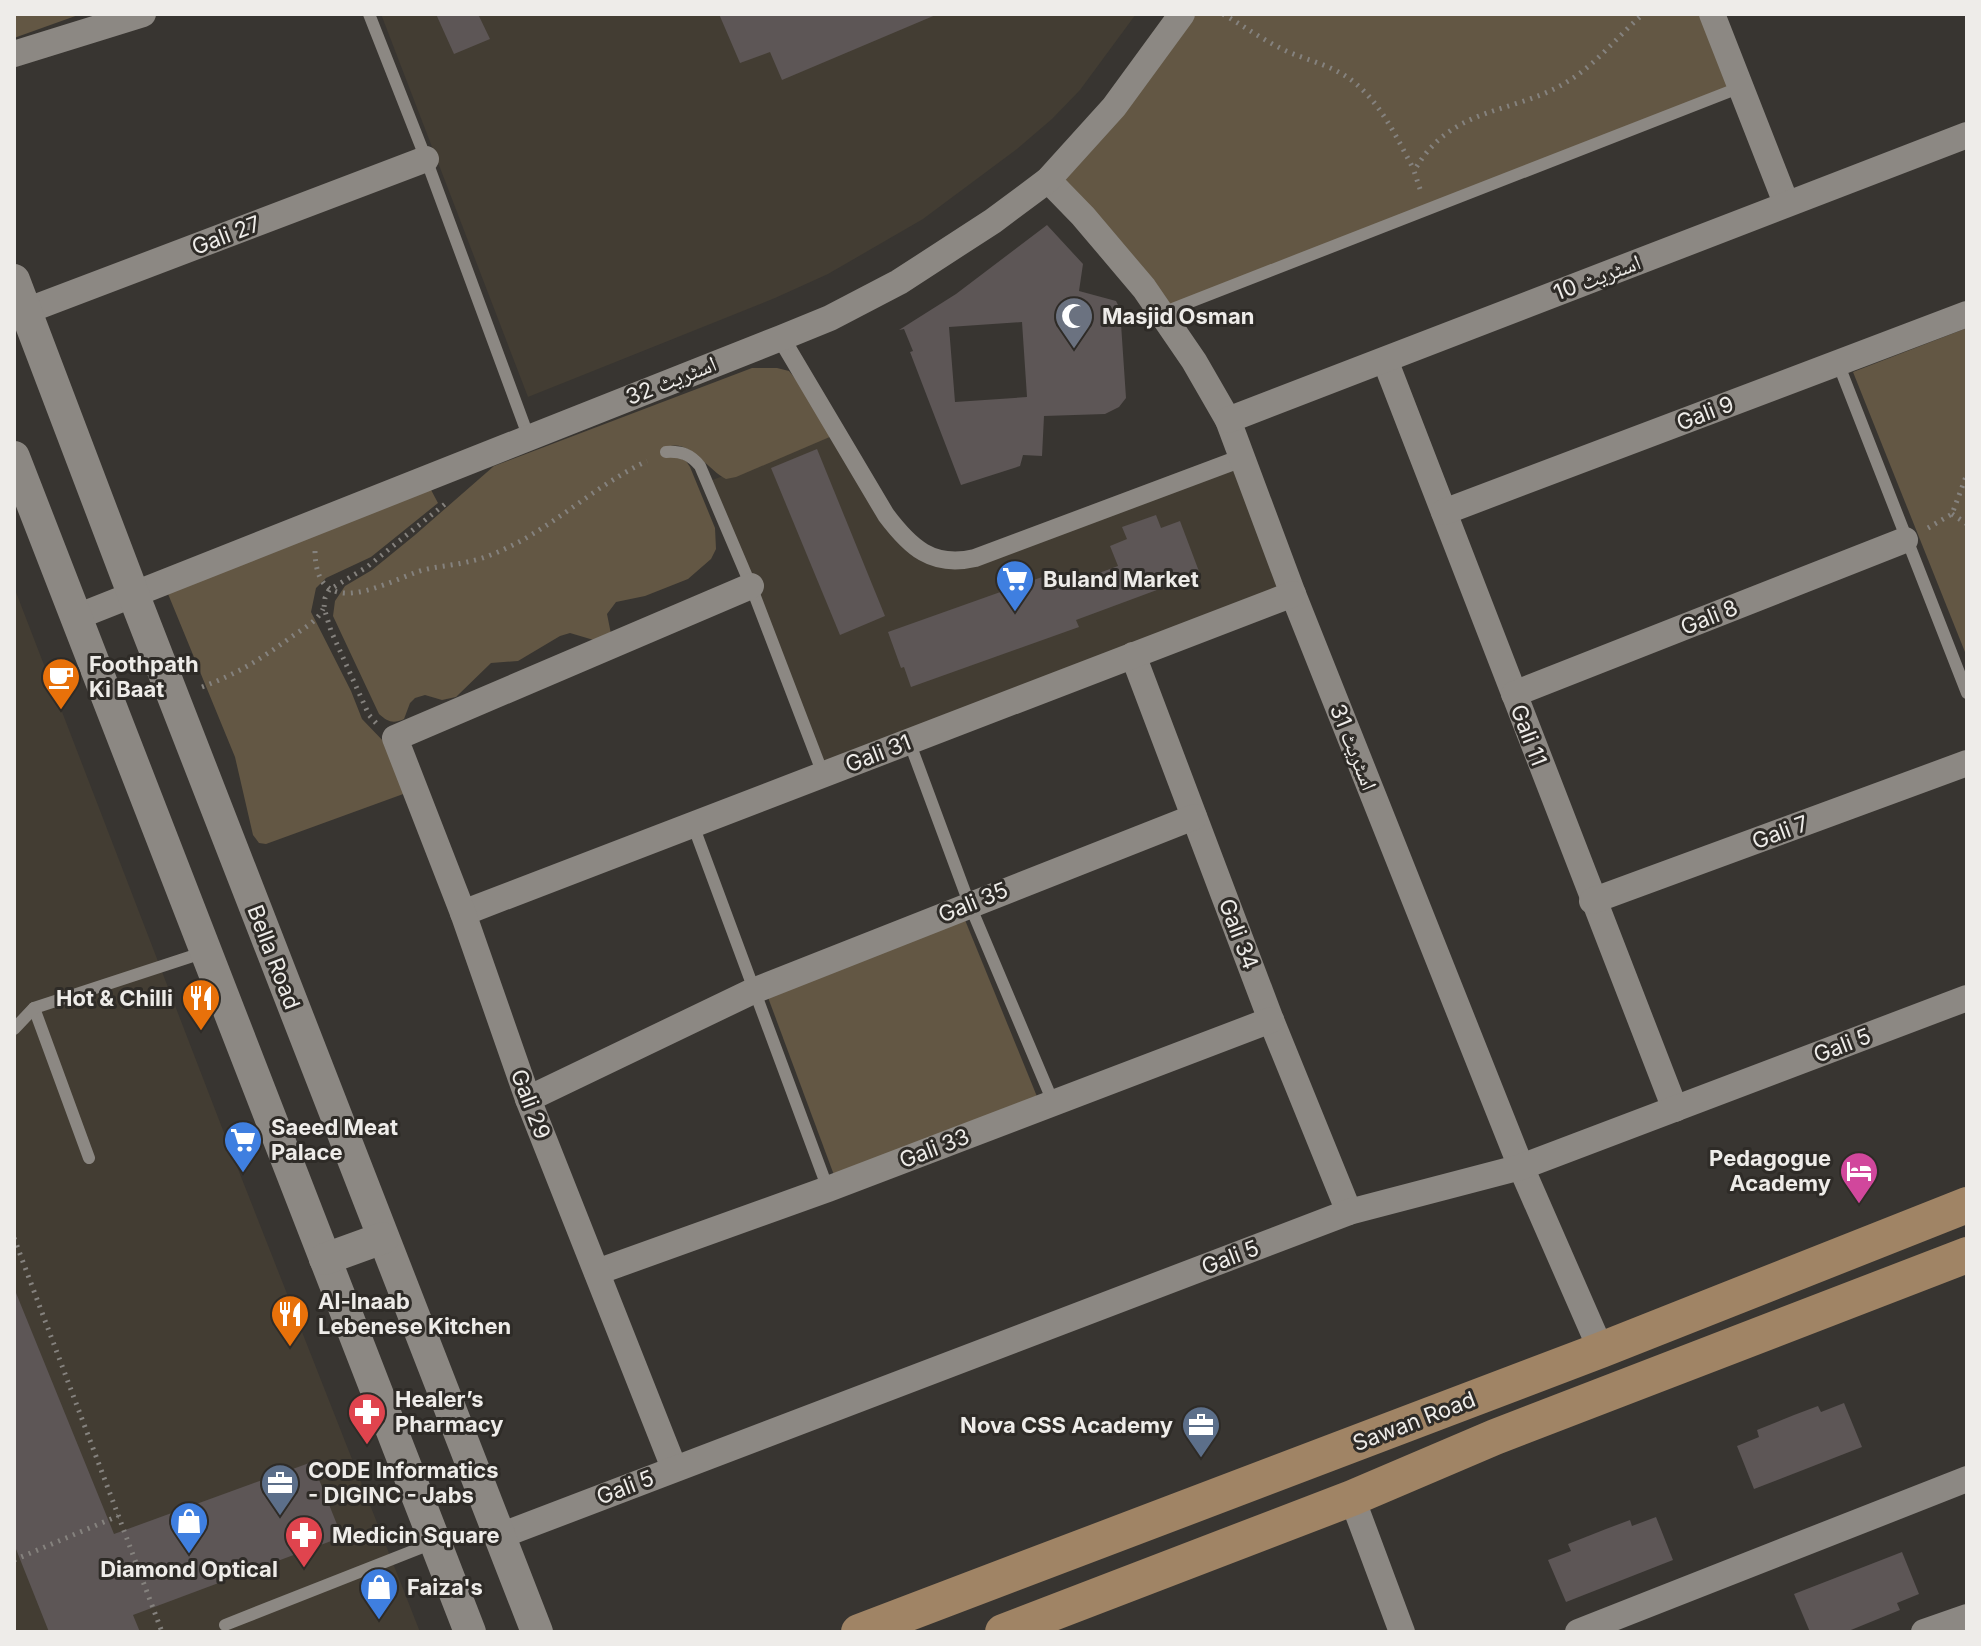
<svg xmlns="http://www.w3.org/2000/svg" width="1981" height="1646" viewBox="0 0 1981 1646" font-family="Inter,'Noto Naskh Arabic',sans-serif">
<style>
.built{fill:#433d33}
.green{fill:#635744}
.building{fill:#5d5656;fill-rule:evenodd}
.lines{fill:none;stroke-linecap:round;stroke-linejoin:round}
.path{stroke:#85827e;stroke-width:5;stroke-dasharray:2 6;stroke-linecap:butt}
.service{stroke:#8c8883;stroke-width:12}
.pedestrian{stroke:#8c8883;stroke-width:18}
.minor{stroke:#8c8883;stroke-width:26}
.tertiary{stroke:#8c8883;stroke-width:32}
.secondary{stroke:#a08465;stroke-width:36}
.labels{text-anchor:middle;stroke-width:6;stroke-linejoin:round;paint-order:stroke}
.street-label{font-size:22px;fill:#eeece9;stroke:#2e2b27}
.poi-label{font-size:22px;font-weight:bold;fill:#eeece9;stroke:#2e2b27;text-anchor:start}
</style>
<rect width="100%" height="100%" fill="#383531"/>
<!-- built -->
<g class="built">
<polygon points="381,14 1136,14 1080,90 1052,119 1017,149 923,219 828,274 775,298 528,397"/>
<polygon points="839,433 886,514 944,561 1242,458 1293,594 823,774 707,482"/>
<polygon points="14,587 236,1164 420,1632 14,1632"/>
</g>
<!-- green -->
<g class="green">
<polygon points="14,14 81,14 14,38"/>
<polygon points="1182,14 1712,14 1741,87 1162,313 1048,180"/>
<polygon points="1967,328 1967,657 1853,372"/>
<path d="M752,368H777L789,371L839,433L736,477L726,479C706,469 686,433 662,450L686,461L690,467L715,528L716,549L711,559L688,579L645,596L616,602L607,614L611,634L597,641L570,633L560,636L518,661L491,663L456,697L442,700L425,695L415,698L410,703L404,719C393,724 388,722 379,714L333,616L335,601L345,586L372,570L415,535L494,466Z"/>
<polygon points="430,488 438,503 371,557 326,578 316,588 311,612 351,691 362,719 387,745 406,793 266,844 259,843 253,835 235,757 166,589"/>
<polygon points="965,920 1038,1099 834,1175 766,992"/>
</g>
<!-- building -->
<g class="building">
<polygon points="436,14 478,14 490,39 454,54"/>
<polygon points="719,14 938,14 782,80 770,52 740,63"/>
<path d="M1047,225L1083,264L1079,291L1116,301L1120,309L1126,398L1119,407L1105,414L1044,416L1042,456L1023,455L1020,466L961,485L910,352L913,351L904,329L899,330L956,294ZM1022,322L1027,397L955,402L949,327Z"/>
<polygon points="817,449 885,616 840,635 771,468"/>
<polygon points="1156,515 1161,528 1180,521 1200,574 1076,620 1079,627 911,687 904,667 901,668 888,632 1059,571 1064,586 1118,566 1110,546 1127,539 1122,527"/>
<polygon points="14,1288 114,1534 312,1462 342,1537 133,1615 140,1632 49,1632 14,1544"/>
<polygon points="1844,1403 1862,1447 1754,1489 1737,1446 1759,1437 1757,1430 1794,1415 1818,1406 1821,1412"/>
<polygon points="1656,1517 1673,1560 1566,1602 1548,1560 1571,1551 1568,1544 1606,1529 1630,1520 1632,1526"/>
<polygon points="1902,1552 1919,1594 1897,1603 1900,1610 1846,1632 1810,1632 1794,1594"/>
</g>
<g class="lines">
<!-- path -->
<g class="path">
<path d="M1223,14C1243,26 1262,39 1282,49C1305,60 1329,64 1350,79C1380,101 1397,138 1414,170"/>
<path d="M1420,189L1414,171C1453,103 1514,116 1570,80C1597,63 1619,35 1643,14"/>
<polyline points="1952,514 1967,524"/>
<polyline points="1928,528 1952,514 1967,474"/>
<path d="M315,551C316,620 377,587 417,572C434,566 453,566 471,561C486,558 503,550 517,543C562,519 600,483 647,461"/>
<path d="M202,687C239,673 259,660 290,638C302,629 317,622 323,609"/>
<polyline points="376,723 369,715 331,631 324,608 325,598 329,590 367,567 445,504"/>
<polyline points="14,1238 162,1632"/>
<polyline points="14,1560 118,1516"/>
</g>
<!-- service -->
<g class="service">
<polyline points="369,14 426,159 529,438"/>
<polyline points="1162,313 1741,87"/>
<polyline points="1838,363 1967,693"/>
<path d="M666,452C681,451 690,454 700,466L751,586L823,774"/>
<polyline points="909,741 969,903 1053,1102"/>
<polyline points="693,825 828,1189"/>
<polyline points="34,1008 89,1158"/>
<polyline points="14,1029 34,1008 205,952"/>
<polyline points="225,1625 433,1543"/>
</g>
<!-- pedestrian -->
<path class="pedestrian" d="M781,338L886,515C910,547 932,568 975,558L1242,458"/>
<!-- minor -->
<g class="minor">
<polyline points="1712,14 1786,203"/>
<polyline points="14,54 143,14"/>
<polyline points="1048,180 1083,216 1144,288 1194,361 1228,420 1293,594 1521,1167 1601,1350"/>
<polyline points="26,311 426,159"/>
<polyline points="1385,360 1675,1109"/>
<polyline points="1228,420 1967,135"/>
<polyline points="1444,512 1967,314"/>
<polyline points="74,618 781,338 830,318 899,282 993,221 1048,180 1114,107 1182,14"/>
<polyline points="1133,655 1271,1020 1349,1212"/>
<polyline points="1514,694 1905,540"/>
<polyline points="1592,901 1967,763"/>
<polyline points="463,913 1293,594"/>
<polyline points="528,1099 753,991 1194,817"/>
<polyline points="597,1272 828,1189 1271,1020"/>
<polyline points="674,1468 528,1099 463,913 395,738 751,586"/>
<polyline points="1352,1498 1402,1632"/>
<polyline points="500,1536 1349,1212 1521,1167 1967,998"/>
<polyline points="1578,1632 1967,1479"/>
<polyline points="1924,1632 1967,1617"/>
</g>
<!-- tertiary -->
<g class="tertiary">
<polyline points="14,280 134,596 537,1632"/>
<polyline points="14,457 470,1632"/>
<polyline points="325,1259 383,1238"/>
</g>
<!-- secondary -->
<g class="secondary">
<polyline points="859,1632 1601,1350 1967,1205"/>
<polyline points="1003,1632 1352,1498 1495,1437 1967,1255"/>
</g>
</g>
<!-- icons -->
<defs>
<g id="mosque-pin" transform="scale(2)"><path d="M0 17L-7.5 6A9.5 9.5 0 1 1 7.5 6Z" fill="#6b7280" stroke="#2e2b27"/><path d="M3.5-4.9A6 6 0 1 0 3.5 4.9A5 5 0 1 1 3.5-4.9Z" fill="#fff"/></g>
<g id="supermarket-pin" transform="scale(2)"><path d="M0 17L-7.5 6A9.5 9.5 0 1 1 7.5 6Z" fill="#3f7fe0" stroke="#2e2b27"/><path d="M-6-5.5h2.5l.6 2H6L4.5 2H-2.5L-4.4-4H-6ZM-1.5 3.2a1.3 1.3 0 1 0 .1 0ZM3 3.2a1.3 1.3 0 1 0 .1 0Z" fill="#fff"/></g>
<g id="cafe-pin" transform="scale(2)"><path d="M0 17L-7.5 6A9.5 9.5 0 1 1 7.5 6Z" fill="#e8710a" stroke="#2e2b27"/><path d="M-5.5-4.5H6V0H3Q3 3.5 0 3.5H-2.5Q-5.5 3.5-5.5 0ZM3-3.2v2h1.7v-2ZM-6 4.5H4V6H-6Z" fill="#fff"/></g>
<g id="restaurant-pin" transform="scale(2)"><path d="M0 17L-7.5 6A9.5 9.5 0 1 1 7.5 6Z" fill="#e8710a" stroke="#2e2b27"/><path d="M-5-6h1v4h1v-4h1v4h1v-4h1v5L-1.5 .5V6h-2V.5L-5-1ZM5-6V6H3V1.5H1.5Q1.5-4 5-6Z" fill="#fff"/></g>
<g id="hotel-pin" transform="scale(2)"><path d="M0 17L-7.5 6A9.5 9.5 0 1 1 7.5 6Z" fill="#d1479c" stroke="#2e2b27"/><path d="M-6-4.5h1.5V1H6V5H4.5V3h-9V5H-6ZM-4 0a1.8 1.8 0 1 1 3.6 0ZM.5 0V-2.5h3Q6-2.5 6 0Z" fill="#fff"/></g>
<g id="pharmacy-pin" transform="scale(2)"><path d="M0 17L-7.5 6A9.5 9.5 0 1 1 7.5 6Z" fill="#e0444e" stroke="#2e2b27"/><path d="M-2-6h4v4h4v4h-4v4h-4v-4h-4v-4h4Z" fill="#fff"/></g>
<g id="office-pin" transform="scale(2)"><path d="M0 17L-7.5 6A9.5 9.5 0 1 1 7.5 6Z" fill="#5c6f8a" stroke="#2e2b27"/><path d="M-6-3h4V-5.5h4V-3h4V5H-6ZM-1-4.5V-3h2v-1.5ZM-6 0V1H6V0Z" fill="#fff"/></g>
<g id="shop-pin" transform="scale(2)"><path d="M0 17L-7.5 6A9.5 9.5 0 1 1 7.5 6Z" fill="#3f7fe0" stroke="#2e2b27"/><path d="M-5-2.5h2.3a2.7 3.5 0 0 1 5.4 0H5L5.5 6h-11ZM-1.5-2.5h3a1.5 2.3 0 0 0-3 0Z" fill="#fff"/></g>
</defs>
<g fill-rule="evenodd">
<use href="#mosque-pin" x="1074" y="316"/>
<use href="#supermarket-pin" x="1015" y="579"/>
<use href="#cafe-pin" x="61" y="677"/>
<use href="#restaurant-pin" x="201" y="998"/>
<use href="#supermarket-pin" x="243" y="1140"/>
<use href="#hotel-pin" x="1859" y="1171"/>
<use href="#restaurant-pin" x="290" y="1314"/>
<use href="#pharmacy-pin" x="367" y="1412"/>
<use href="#office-pin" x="1201" y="1425"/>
<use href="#office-pin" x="280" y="1483"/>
<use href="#shop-pin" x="189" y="1521"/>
<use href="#pharmacy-pin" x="304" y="1535"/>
<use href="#shop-pin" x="379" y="1587"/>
</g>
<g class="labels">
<!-- street labels -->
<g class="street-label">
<text transform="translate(226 235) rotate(-21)" y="8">Gali 27</text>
<text transform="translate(1597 277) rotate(-21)" y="8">اسٹریٹ 10</text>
<text transform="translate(671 380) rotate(-22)" y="8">اسٹریٹ 32</text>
<text transform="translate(1705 413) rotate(-21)" y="8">Gali 9</text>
<text transform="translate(1709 617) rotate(-22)" y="8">Gali 8</text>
<text transform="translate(1529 735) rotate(69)" y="8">Gali 11</text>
<text transform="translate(1354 747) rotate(68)" y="8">اسٹریٹ 31</text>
<text transform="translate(878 753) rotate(-21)" y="8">Gali 31</text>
<text transform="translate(1780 832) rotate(-20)" y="8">Gali 7</text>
<text transform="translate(973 902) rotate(-22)" y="8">Gali 35</text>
<text transform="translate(1239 934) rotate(69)" y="8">Gali 34</text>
<text transform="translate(274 957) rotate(69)" y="8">Bella Road</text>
<text transform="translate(1842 1045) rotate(-21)" y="8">Gali 5</text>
<text transform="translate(531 1104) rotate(69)" y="8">Gali 29</text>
<text transform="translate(934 1148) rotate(-21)" y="8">Gali 33</text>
<text transform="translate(1230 1257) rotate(-21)" y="8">Gali 5</text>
<text transform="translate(1414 1421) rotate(-21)" y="8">Sawan Road</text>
<text transform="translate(625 1487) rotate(-21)" y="8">Gali 5</text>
</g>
<!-- poi labels -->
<g class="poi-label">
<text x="1102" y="324">Masjid Osman</text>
<text x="1043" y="587">Buland Market</text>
<text x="89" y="672">Foothpath<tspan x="89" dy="25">Ki Baat</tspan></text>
<text x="173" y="1006" text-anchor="end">Hot &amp; Chilli</text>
<text x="271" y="1135">Saeed Meat<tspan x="271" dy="25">Palace</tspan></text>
<text x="1831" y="1166" text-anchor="end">Pedagogue<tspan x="1831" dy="25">Academy</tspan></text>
<text x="318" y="1309">Al-Inaab<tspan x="318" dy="25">Lebenese Kitchen</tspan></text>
<text x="395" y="1407">Healer’s<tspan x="395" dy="25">Pharmacy</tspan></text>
<text x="1173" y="1433" text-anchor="end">Nova CSS Academy</text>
<text x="308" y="1478">CODE Informatics<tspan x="308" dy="25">- DIGINC - Jabs</tspan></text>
<text x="332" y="1543">Medicin Square</text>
<text x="189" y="1577" text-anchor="middle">Diamond Optical</text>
<text x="407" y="1595">Faiza's</text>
</g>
</g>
<!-- border -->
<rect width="1981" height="1646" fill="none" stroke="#eeece9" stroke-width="32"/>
</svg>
